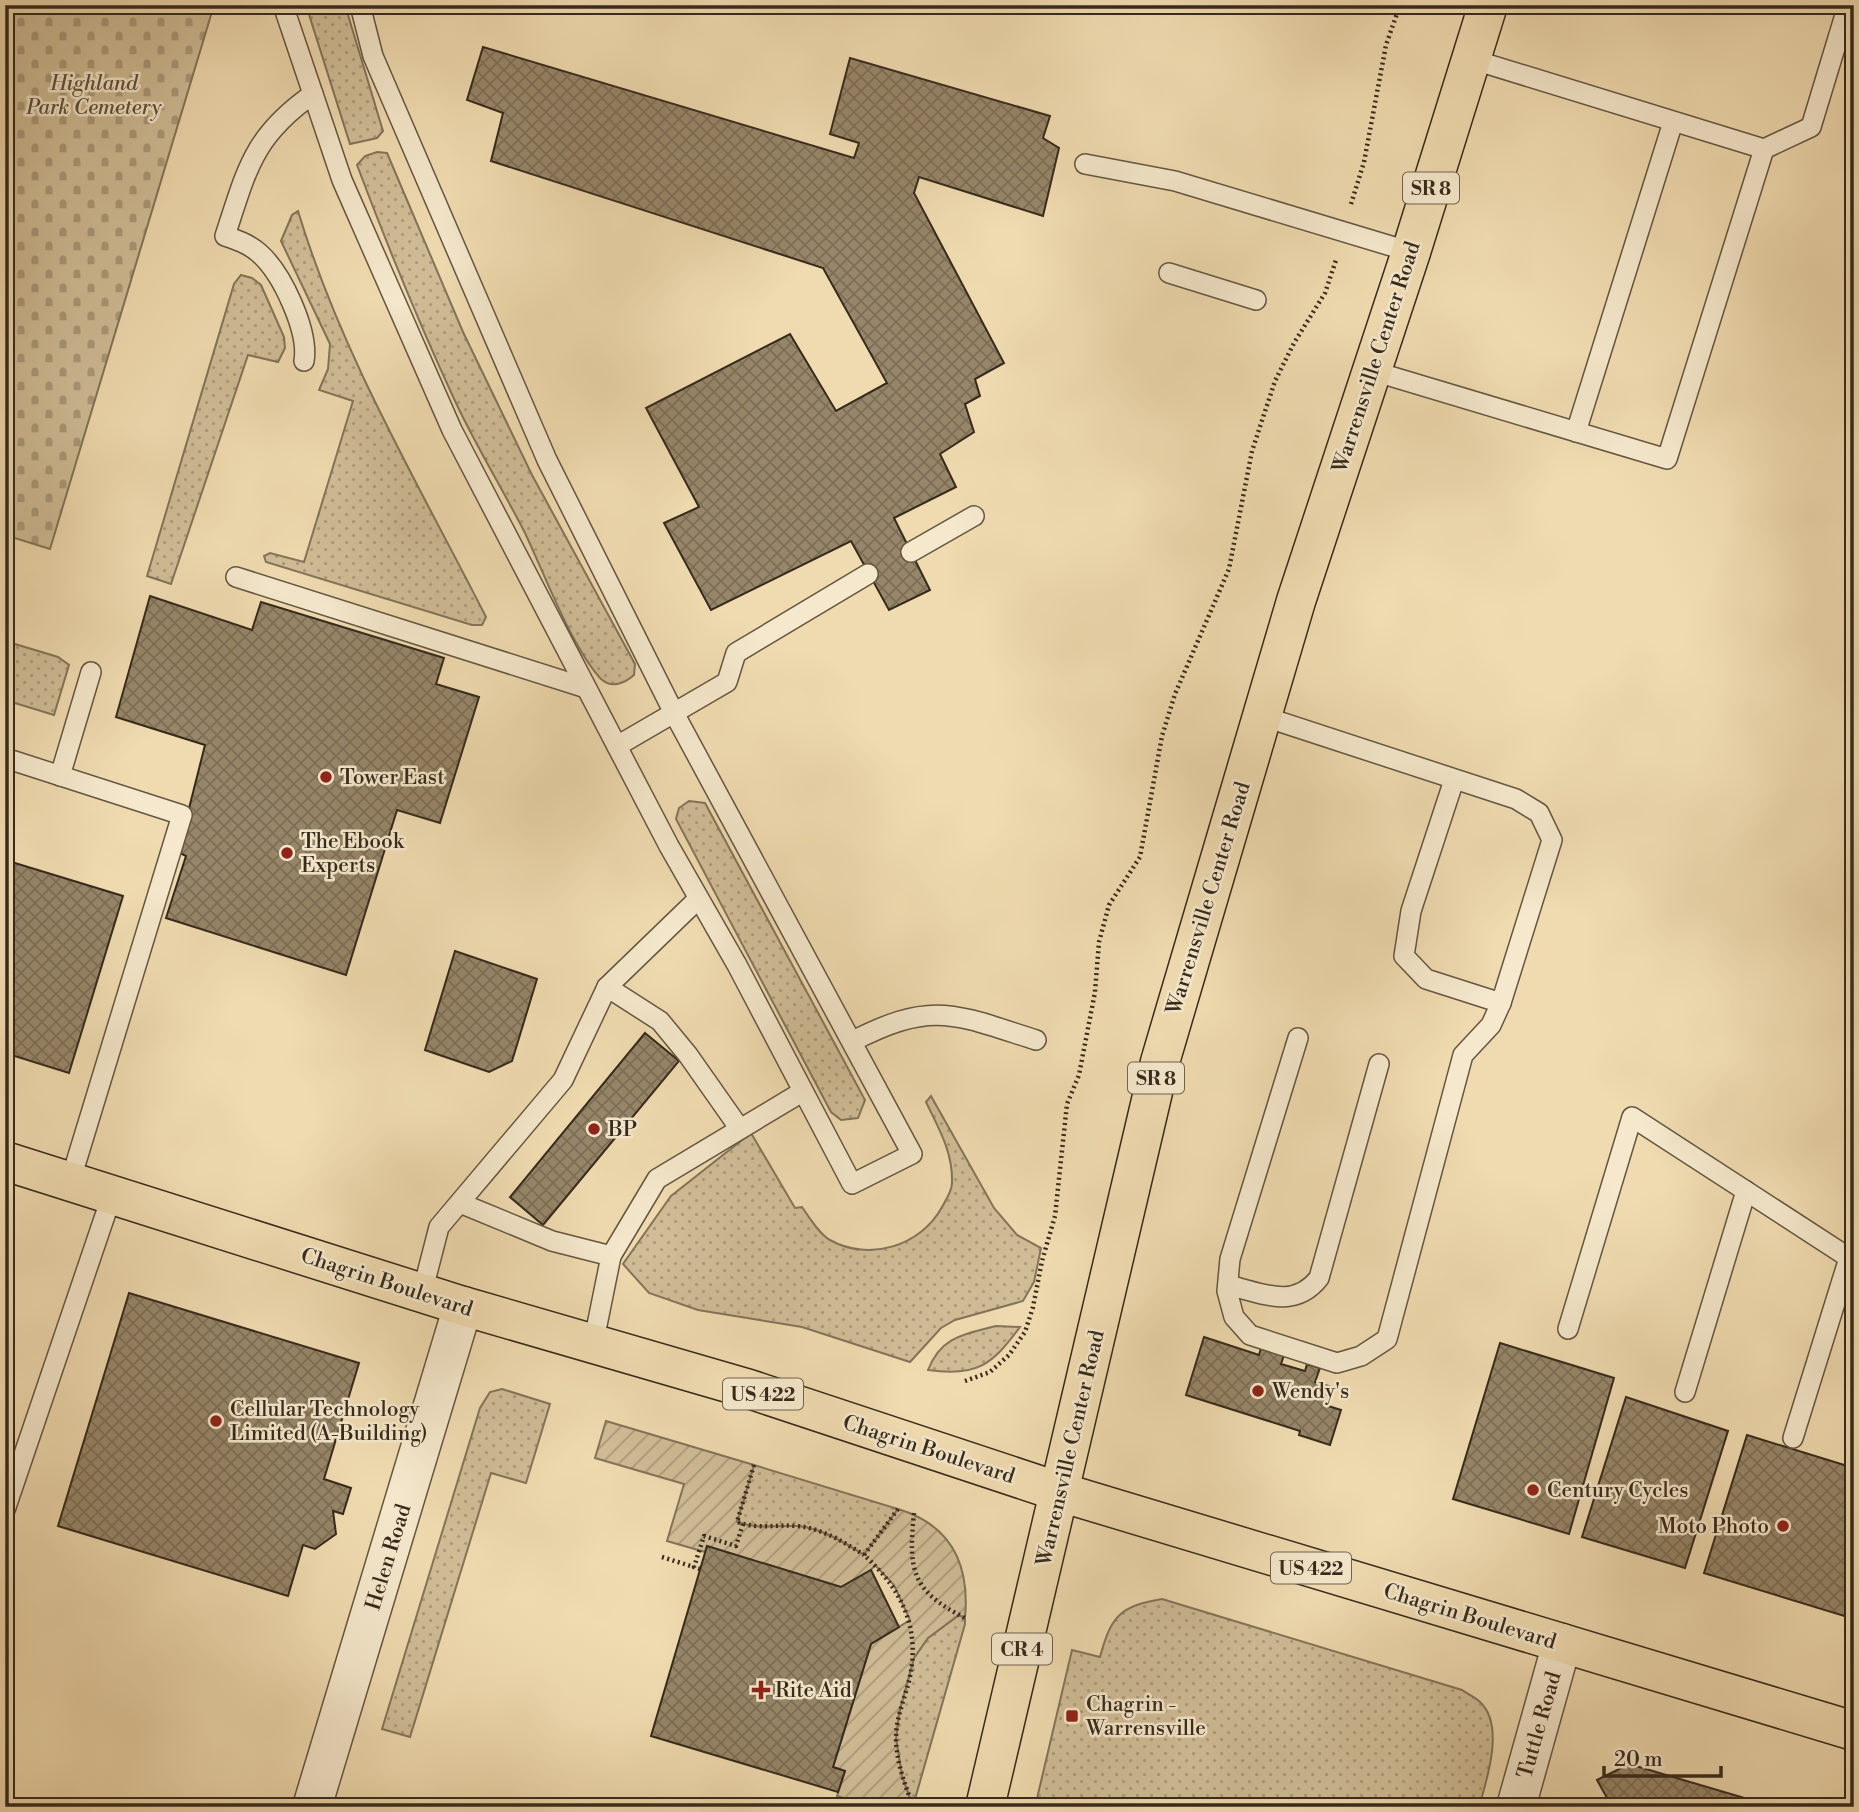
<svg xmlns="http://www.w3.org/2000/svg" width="1859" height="1812" viewBox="0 0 1859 1812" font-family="'Libre Bodoni',serif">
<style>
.grass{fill:url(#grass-dots);stroke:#83745a;stroke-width:2}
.cemetery{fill:url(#cemetery-stones);stroke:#83745a;stroke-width:2}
.garden{fill:url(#garden-furrows);stroke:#83745a;stroke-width:2}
.building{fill:url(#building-cross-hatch);stroke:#362a1c;stroke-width:2}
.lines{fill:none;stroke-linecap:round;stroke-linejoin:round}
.service-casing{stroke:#645641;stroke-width:22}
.minor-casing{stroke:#645641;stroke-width:41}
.primary-casing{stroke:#362a1c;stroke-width:41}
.path{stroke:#362a1c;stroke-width:4.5;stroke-dasharray:2 3.5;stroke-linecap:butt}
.service{stroke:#f5e8cc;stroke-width:19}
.minor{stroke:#f5e8cc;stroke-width:38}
.primary{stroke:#f0dbb0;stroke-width:38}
.poi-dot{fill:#8f2418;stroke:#f5e8cc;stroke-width:2.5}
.labels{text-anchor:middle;stroke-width:5;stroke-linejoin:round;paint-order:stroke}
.shield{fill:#f5e8cc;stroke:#6f6351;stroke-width:2}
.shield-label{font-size:19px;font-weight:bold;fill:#362a1c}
.park-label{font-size:21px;font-style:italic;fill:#5c4f3b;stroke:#f5e8cc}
.street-label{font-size:21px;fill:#362a1c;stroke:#f5e8cc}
.poi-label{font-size:21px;fill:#362a1c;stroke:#f5e8cc;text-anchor:start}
</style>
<defs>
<pattern id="grass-dots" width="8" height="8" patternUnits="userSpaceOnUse" patternTransform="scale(1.75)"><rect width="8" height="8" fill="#d0bd97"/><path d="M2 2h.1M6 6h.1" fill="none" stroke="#aa9a7a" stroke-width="1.8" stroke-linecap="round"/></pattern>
<pattern id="cemetery-stones" width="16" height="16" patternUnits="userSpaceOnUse" patternTransform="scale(1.75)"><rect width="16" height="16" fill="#d0bd97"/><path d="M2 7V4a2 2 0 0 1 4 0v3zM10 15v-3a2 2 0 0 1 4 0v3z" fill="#aa9a7a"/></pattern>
<pattern id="garden-furrows" width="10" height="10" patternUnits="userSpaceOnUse" patternTransform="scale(1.75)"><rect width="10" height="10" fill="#d0bd97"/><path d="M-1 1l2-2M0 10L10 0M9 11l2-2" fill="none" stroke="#aa9a7a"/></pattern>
<pattern id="building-cross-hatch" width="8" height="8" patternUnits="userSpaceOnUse" patternTransform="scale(1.75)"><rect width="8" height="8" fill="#978669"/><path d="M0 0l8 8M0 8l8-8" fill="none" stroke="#7c6e56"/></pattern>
</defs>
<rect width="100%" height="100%" fill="#f0dbb0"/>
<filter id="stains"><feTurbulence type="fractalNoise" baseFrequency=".00286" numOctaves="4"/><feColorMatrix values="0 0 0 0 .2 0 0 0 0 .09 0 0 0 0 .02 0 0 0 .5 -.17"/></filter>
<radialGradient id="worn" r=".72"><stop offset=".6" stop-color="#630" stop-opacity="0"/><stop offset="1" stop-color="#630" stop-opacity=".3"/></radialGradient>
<!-- grass -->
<g class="grass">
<polygon points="306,5 345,5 383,131 377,138 350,144"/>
<path d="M377,152L387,153L463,332L532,475L635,664L634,675C625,683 612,689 601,679C572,648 544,573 525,533C502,488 476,446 455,401C419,323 387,245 357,165L365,156Z"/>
<path d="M298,211C341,354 419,485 486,617L482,625H472L266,562L264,556L270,553L304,562L353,401L319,390L328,369L330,344L281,241L292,215Z"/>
<polygon points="241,275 252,278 261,285 284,337 285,348 278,362 248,355 171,584 147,576 234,284"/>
<polygon points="5,641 58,657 69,665 54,715 5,700"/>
<polygon points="689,801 705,803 865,1100 858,1118 841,1120 831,1112 676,819 679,808"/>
<path d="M931,1096L994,1208L1017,1235L1041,1248L1034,1282L1023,1301L955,1320L941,1328L910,1362L802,1327L698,1310L649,1293L623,1264L671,1196L751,1133L795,1208L802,1207C809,1217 819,1234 830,1240C869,1262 921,1246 942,1207C946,1200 952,1191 952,1183C953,1152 939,1129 926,1102Z"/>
<path d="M996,1326L1020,1327C992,1365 977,1377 928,1370C941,1336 965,1334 996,1326Z"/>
<polygon points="502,1389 550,1404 526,1483 491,1473 410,1737 382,1729 480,1408 490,1392"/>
<path d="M754,1465L898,1509L864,1555C844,1542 823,1529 798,1526C776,1525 759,1530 737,1522Z"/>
<path d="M1162,1599L1462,1690C1468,1694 1475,1697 1480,1702C1505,1725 1487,1779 1479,1807H1035L1072,1650L1100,1657C1111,1616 1120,1606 1162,1599Z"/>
<polygon points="959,1615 965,1618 965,1624 913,1806 902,1776 896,1739 899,1713 914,1658 928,1638"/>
</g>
<!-- cemetery -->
<polygon class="cemetery" points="5,5 214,5 50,549 5,535"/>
<!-- garden -->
<path class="garden" d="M606,1421L754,1465L737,1522C759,1530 776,1525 798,1526C823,1529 843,1542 864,1555L898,1509C951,1525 970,1564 965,1618L959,1615L928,1638L914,1658L899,1713L896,1739L902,1776L913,1807H872L837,1796L845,1771L833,1767L871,1644L910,1620L894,1585L875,1565L871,1570L841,1587L707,1546L705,1552L667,1541L684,1484L595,1458Z"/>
<!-- building -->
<g class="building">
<polygon points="483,47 854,158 859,143 830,134 850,58 1050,116 1043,138 1059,148 1043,216 919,177 914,193 1004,363 975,379 980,396 965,404 974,432 940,454 956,487 894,518 930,590 889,610 851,541 711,610 664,523 699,507 646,408 790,334 836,411 887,383 823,268 491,161 503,113 467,100"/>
<polygon points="150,596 252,630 261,602 444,658 436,684 479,697 440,823 397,810 346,975 166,918 186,856 178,852 205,745 116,717"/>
<polygon points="5,860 123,896 69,1073 5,1053"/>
<polygon points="455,951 537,979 512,1061 489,1072 425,1050"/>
<polygon points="645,1033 679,1061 543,1225 510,1197"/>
<polygon points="129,1293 359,1363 324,1479 351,1488 343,1514 333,1511 336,1534 315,1549 303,1545 288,1596 58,1526"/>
<polygon points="1204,1337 1259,1355 1261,1348 1284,1355 1281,1364 1305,1371 1307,1364 1320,1368 1315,1382 1331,1387 1325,1405 1341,1410 1330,1445 1299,1435 1300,1431 1186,1395"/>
<polygon points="1500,1343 1614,1378 1569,1534 1453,1499"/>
<polygon points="1626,1397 1728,1431 1685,1568 1582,1537"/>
<polygon points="1747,1435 1854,1468 1854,1619 1704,1573"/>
<polygon points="707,1546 841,1587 871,1570 899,1627 871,1644 833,1767 845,1771 838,1792 651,1736"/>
<polygon points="1629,1764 1775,1807 1612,1807 1597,1780"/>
</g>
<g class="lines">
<!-- service casing -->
<g class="service-casing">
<g id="service">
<polyline points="283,5 342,180 452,430 669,846 737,965 852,1184 912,1154 674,713 547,460 373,56 360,5"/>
<polyline points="1471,59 1764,149 1811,127 1848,5"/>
<polyline points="1085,164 1175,181 1411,252"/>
<polyline points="1169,273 1256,300"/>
<path d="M304,361C309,331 282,273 259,253C249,244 237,240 225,236C247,169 253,136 313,94"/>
<polyline points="1373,371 1667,459 1764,149"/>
<polyline points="1576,432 1673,122"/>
<polyline points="911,552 974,516"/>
<polyline points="236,577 586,688"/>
<polyline points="1262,716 1516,799 1539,813 1552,840 1501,1003 1491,1025 1463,1055 1387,1339 1361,1356 1337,1363 1250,1335 1234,1317 1227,1291 1230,1259 1298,1038"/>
<polyline points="617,746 727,682 736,653 868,574"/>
<polyline points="5,758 182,815 70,1182"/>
<polyline points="60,776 91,672"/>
<polyline points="1454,780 1411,911 1404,956 1426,979 1501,1003"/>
<polyline points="607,987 660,1021 688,1055 740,1129"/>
<path d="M853,1041C933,1000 954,1014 1036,1040"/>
<polyline points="460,1203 552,1241 611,1256 593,1345"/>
<polyline points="611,1256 657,1179 802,1092"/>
<path d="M1228,1285C1262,1293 1294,1310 1319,1278L1379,1064"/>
<polyline points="422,1293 439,1227 563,1080 607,987 698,899"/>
<polyline points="1568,1329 1632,1117 1854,1261"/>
<polyline points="1685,1392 1746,1191"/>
<polyline points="1793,1438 1849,1258"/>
<polyline points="5,1510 112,1195"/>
</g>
</g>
<!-- minor casing -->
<g class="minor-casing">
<g id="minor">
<polyline points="312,1807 463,1306"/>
<polyline points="1516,1807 1562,1643"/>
</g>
</g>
<!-- primary casing -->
<g class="primary-casing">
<g id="primary">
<polyline points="5,1161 463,1306 749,1389 1060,1492 1854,1731"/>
<polyline points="985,1807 1160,1062 1296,601 1411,252 1488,5"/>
</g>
</g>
<!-- path -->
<g class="path">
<polyline points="1351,204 1364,162 1386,45 1400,5"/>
<polyline points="965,1381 990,1372 1009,1355 1025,1332 1033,1307 1042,1261 1055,1216 1067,1104 1079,1075 1095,992 1099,942 1109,905 1140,857 1162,736 1175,694 1229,569 1252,451 1275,381 1294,343 1325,293 1336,260"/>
<path d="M754,1465L737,1522C761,1530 775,1524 798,1526C823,1529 844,1542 864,1555"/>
<path d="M898,1509L864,1555C904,1591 922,1632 908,1685C903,1702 896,1720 896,1738C896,1761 905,1785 913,1806"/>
<path d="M914,1513C908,1571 912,1591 965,1618"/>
<polyline points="662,1557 694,1567"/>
<polyline points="700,1569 694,1567 704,1536 736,1546 743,1524"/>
</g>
<!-- service -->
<use href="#service" class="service"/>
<!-- minor -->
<use href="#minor" class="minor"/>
<!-- primary -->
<use href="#primary" class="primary"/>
</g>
<!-- markers -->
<g class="poi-dot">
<circle cx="326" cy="777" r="7"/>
<circle cx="287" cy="853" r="7"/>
<circle cx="594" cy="1129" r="7"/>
<circle cx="1258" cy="1391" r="7"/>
<circle cx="216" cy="1421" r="7"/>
<circle cx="1533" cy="1490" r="7"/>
<circle cx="1783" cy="1526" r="7"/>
<path d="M757.5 1679.5h7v7h7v7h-7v7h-7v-7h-7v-7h7z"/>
<rect x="1065" y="1709" width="14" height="14" rx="3.5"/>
</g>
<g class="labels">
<!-- shield labels -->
<g class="shield">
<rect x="1403" y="172.5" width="56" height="31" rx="5"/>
<rect x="1128" y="1062.5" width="56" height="31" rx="5"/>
<rect x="723" y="1378.5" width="80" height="31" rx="5"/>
<rect x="1271" y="1552.5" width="80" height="31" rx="5"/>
<rect x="992" y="1633.5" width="60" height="31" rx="5"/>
</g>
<g class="shield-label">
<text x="1431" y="195">SR 8</text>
<text x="1156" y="1085">SR 8</text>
<text x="763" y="1401">US 422</text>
<text x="1311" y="1575">US 422</text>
<text x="1022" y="1656">CR 4</text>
</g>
<!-- park labels -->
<g class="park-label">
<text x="94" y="90">Highland<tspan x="94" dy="24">Park Cemetery</tspan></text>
</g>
<!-- street labels -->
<g class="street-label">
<text transform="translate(1376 357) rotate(-72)" y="7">Warrensville Center Road</text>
<text transform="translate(1208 898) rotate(-73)" y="7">Warrensville Center Road</text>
<text transform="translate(387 1282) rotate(18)" y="7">Chagrin Boulevard</text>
<text transform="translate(1070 1448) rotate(-77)" y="7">Warrensville Center Road</text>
<text transform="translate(929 1449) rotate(18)" y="7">Chagrin Boulevard</text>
<text transform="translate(388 1557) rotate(-73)" y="7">Helen Road</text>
<text transform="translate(1470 1616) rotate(17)" y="7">Chagrin Boulevard</text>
<text transform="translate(1539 1725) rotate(-74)" y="7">Tuttle Road</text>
</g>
<!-- poi labels -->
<g class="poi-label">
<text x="340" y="784">Tower East</text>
<text x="301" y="848">The Ebook<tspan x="301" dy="24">Experts</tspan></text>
<text x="608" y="1136">BP</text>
<text x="1272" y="1398">Wendy's</text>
<text x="230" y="1416">Cellular Technology<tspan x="230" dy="24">Limited (A-Building)</tspan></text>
<text x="1547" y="1497">Century Cycles</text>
<text x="1769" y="1533" text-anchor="end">Moto Photo</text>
<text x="775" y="1697">Rite Aid</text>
<text x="1086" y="1711">Chagrin -<tspan x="1086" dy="24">Warrensville</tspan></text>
</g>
</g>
<!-- margin -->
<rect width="1859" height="1812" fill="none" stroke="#f0dbb0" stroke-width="28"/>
<rect x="7" y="7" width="1845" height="1798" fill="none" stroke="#362a1c" stroke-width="3.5"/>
<rect x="14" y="14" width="1831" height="1784" fill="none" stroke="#362a1c" stroke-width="2"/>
<!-- scale -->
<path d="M1604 1766v10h117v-10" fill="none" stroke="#362a1c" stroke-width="3.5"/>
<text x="1614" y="1766" font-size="21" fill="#362a1c" stroke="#f5e8cc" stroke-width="5" paint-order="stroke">20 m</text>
<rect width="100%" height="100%" filter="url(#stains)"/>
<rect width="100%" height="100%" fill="url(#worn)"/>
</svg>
